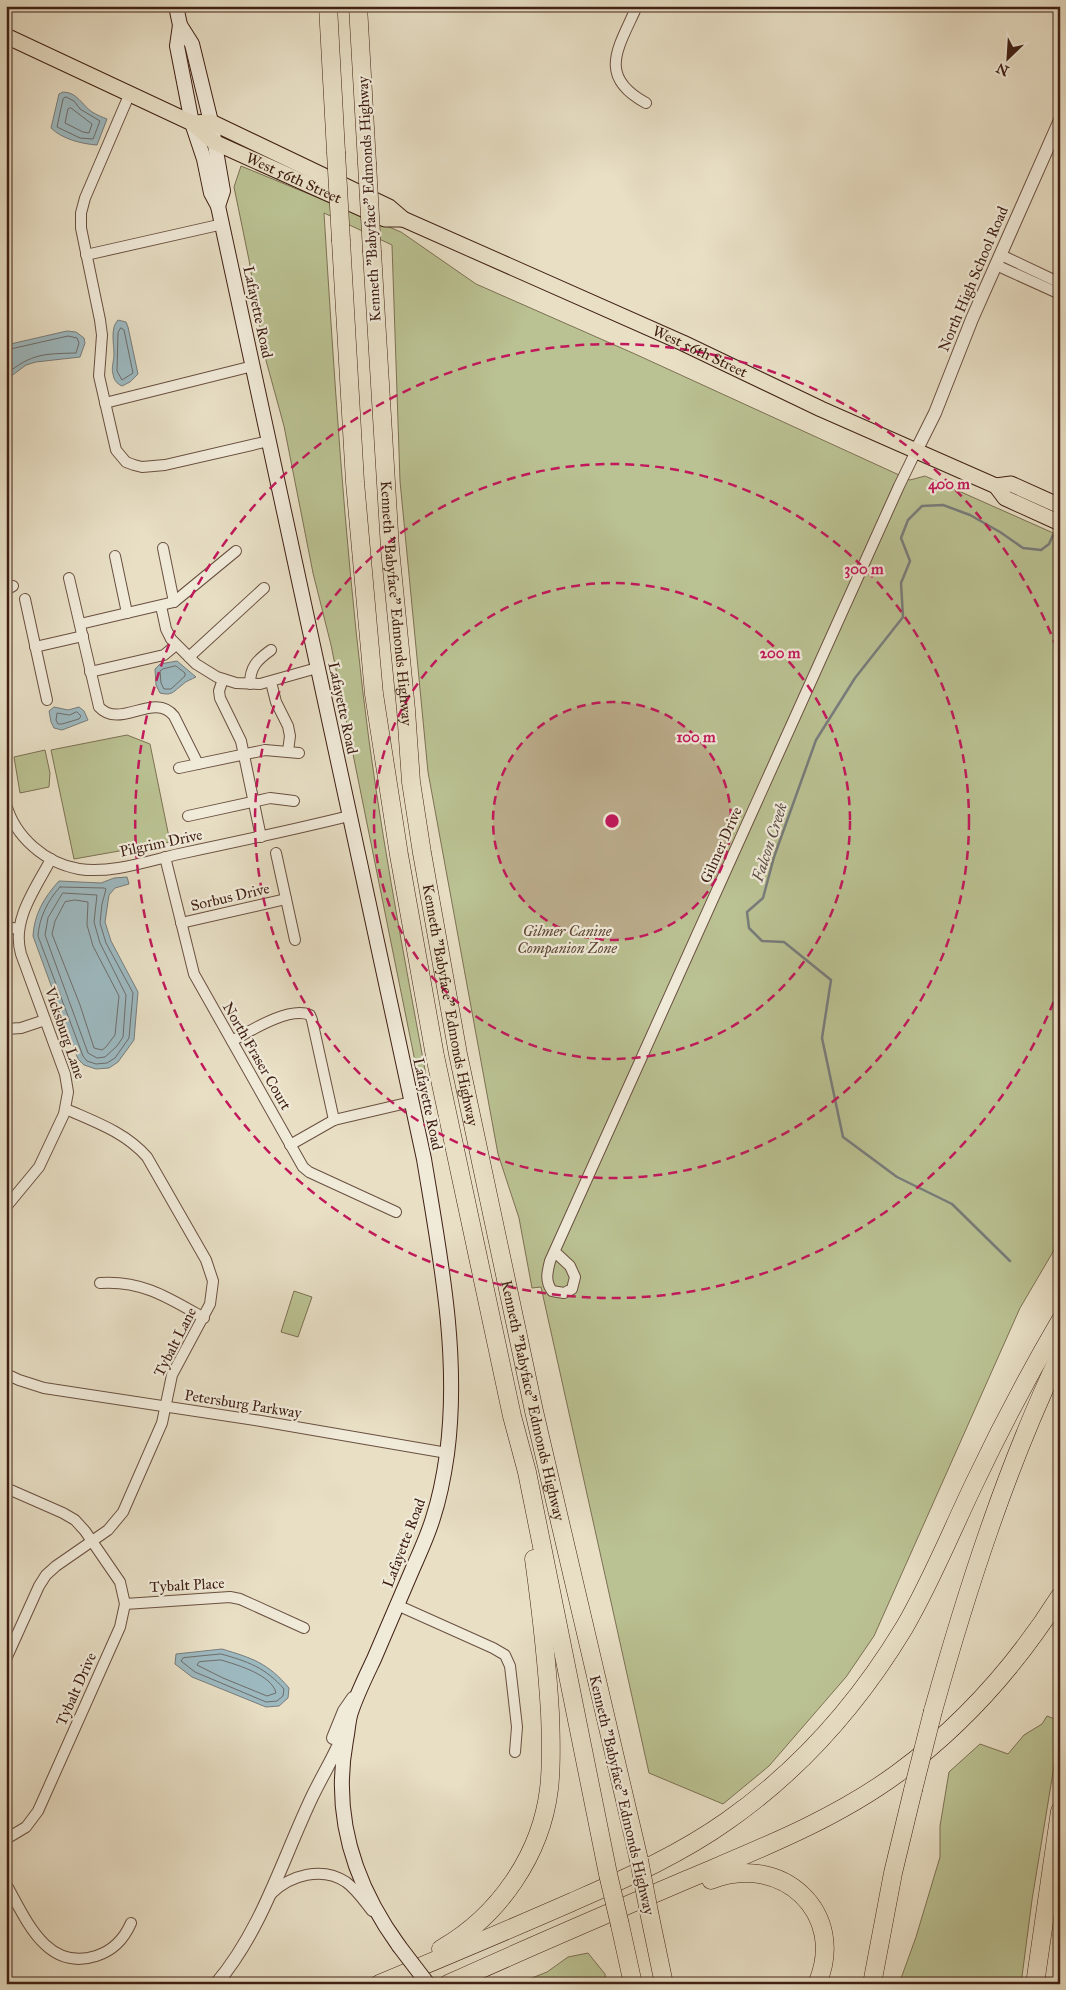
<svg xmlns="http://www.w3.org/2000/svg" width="1066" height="1990" viewBox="0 0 1066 1990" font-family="'IM FELL Great Primer',serif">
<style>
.green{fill:#bac192;stroke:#7d7053}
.water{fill:#9db9c0;stroke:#787c7b}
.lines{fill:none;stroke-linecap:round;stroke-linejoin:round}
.shore{stroke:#6e6c6a;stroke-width:1}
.stream{stroke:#787c7b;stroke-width:2.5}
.minor-casing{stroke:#6a5040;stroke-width:12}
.tertiary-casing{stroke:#6a5040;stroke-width:14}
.secondary-casing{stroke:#402014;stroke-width:16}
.primary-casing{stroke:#402014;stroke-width:17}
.motorway-casing{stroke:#402014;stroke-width:19}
.minor{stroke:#f0ead9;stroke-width:10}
.tertiary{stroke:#f0ead9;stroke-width:12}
.secondary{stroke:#f0ead9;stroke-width:14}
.primary{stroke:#e8dfc5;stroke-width:15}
.motorway{stroke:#e8dfc5;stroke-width:18}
.secondary-bridge-casing{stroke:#402014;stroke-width:16;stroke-linecap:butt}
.motorway-bridge-casing{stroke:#402014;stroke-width:19;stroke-linecap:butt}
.secondary-bridge{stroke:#f0ead9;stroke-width:14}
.motorway-bridge{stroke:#e8dfc5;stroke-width:18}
.ring{fill:none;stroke:#c2185b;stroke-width:2.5;stroke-dasharray:9 6}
.labels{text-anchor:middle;stroke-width:4.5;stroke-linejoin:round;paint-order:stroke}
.street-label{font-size:15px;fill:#402014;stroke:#f0ead9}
.park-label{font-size:15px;font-style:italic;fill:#5e4834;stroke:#f0ead9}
.water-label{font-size:16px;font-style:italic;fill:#5c4e48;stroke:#f0ead9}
.centre{fill:#c2185b;stroke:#f0ead9;stroke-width:2.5}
.ring-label{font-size:15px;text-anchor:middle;font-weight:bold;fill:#c2185b;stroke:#f0ead9;stroke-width:4.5;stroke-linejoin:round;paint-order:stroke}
</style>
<rect width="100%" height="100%" fill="#e8dfc5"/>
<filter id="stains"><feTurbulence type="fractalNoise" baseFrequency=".004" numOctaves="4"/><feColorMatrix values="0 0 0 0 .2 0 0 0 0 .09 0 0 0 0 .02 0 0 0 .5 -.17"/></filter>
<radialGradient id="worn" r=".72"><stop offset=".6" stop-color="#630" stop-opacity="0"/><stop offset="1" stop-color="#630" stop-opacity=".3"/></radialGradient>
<!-- green -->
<g class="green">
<path d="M241,166L401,232L476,284L635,354L910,480L925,476L1060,536V1240L1020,1308L874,1636L846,1677L769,1766L723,1804L649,1773L541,1287L532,1288L519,1218L498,1154L428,772L400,481L392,245L324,213C334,373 344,533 363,693C378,820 402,945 425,1070L426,1092L422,1096L331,645L313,573L284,426L264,353L249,260L234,187Z"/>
<polygon points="127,735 150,744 170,842 74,859 51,750"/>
<polygon points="45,750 50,773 49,787 20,793 14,757"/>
<polygon points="294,1291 312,1297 298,1337 281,1332"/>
<polygon points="1047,1716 1057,1720 1060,1730 1032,1900 1021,1984 899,1984 916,1937 940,1857 940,1826 949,1772 980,1744 1008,1754 1024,1735 1042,1724"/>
<polygon points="588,1953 605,1974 606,1984 517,1984 547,1972 568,1957"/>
</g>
<!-- water -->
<g class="water">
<path d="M63,92C77,92 82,105 92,112C97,115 102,117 107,119L97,145C82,144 62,139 51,128L59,94Z"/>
<path d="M118,320L126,322L128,327L138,374L130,382L122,386C116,383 114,380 113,374C111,368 114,361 114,354C114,344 110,328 118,320Z"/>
<polygon points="67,331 76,332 84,338 85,343 80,357 36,362 26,365 6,380 6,345"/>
<path d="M177,661L196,677C192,679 186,681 182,685C173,692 172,696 160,693L156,685L155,669L160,664Z"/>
<polygon points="54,707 68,710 79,707 84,711 88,720 62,730 54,728 51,722 49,711"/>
<path d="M127,877L129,884L115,888L109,895L105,922L111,941L138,992L134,1040L118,1062L109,1068L96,1069L84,1065L78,1059L33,936C34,915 44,897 59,881L101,883L114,878Z"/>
<path d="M222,1649C252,1658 268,1663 289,1688L288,1698L279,1706L266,1707L192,1677L175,1664L176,1654Z"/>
</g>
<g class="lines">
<!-- shore -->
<g class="shore">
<polygon points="66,97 74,101 80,109 100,121 93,139 80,138 57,127 63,99"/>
<polygon points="71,108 92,124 89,133 83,132 65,123 68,109"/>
<polygon points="121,328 124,330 133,373 122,380 117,371 118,333"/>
<path d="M6,350L68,336L77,338L79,343L76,353C44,354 33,353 6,374"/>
<polygon points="176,666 185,673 185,676 171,689 164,689 161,683 160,671 163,669"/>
<polygon points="77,712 81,716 79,719 62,724 58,724 56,720 57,713 69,715"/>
<path d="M60,887L104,888L106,889L102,904L100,923L106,943L133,993L129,1038L115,1058L107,1063L96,1064L87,1061L83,1056L38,936C39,918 48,900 60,887Z"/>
<polygon points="63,893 97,895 94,922 100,943 126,995 123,1037 117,1046 105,1057 97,1058 88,1053 45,935 48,918"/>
<polygon points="75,900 88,902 87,925 93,946 119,996 115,1035 106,1047 102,1050 94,1048 80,1005 52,934 55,921 65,902"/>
<path d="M221,1654C247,1661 266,1668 284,1689L283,1696L277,1701L266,1702L195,1672L181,1661L183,1658Z"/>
<path d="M221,1660C238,1665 272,1675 276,1693L267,1696L223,1678L197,1665L199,1662Z"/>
</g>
<!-- stream -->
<polyline class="stream" points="1010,1261 952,1204 897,1177 843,1137 822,1038 831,980 784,942 762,941 749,928 747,912 763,898 774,857 816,740 855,678 903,617 901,583 910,561 901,538 908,520 922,506 943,505 970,515 1000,532 1023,548 1041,550 1049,544 1053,535"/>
<!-- minor casing -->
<g class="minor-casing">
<g id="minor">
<path d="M637,6C619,47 596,76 646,103"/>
<polyline points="130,93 85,198 81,213 81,228 100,320 102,335 99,376 116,450 126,462 134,465 142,467 165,465 269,441"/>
<polyline points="86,255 223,224"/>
<polyline points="1001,255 1060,283"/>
<polyline points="996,265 1060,294"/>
<polyline points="105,403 253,366"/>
<polyline points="163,548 174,602"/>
<polyline points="115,556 127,613"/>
<path d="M69,578L99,707C120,730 154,691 174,716L198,764"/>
<polyline points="6,590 13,586"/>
<polyline points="25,599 47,700"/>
<polyline points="161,606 166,629 171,639 196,664 217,677 236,683 260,684 317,668"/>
<polyline points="80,624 174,602 236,551"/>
<polyline points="35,647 83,636"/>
<polyline points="189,657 264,588"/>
<polyline points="90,672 164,655 176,645"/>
<polyline points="223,679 219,691 220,698 241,741 261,837"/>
<polyline points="271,682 276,702 288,726 290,736 288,751"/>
<path d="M250,684C250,667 257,660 271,650"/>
<polyline points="179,768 265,750 299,753"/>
<path d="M6,804C15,837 45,863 79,869C111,874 148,861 179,854C236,842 293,830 349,816"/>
<polyline points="188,816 270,798 294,801"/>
<polyline points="276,853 295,940"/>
<polyline points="165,857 194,974 303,1167 309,1172 396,1212"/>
<polyline points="181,923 286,899"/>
<polyline points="6,927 19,929"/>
<polyline points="6,1029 21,1028 45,1020"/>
<path d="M232,1041C250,1031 289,1006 310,1015L312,1020L334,1120"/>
<polyline points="290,1145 334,1120 411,1102"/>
<path d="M6,1207L39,1167L64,1114L68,1092L65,1074L21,954C11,920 36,888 51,859"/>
<path d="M555,1252L570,1266L575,1277L572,1289L564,1293L552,1291C545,1281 547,1273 550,1261L899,486L916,451"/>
<path d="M100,1283C142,1280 169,1298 204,1318"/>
<polyline points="6,1374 19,1380 44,1388 261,1421 447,1453"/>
<polyline points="6,1488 63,1513 75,1520 85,1531 120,1582 125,1604 120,1627 38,1811 26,1827 6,1839"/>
<polyline points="125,1604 230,1597 240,1599 304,1628"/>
<polyline points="397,1605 493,1648 505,1655 510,1666 517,1727 515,1752"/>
<path d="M6,1659L39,1586L46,1575L56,1566L108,1530L123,1512L162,1423L172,1375L210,1304L213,1281L206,1260L147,1157C125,1132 95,1122 66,1109"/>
<path d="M6,1884C26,1919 46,1972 96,1956C112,1951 124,1939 131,1923"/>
<path d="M271,1894C290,1875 322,1866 346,1882C356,1889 364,1901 372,1911"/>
</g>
</g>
<!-- tertiary casing -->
<g class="tertiary-casing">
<g id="tertiary">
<polyline points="916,451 935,413 972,319 1060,120"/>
<polyline points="333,1738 344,1711 353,1698"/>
<path d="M216,1984C262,1930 282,1860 312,1797C323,1774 337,1752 346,1728"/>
</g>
</g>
<!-- secondary casing -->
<g class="secondary-casing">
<g id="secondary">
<polyline points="176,6 180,25 192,44 211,122 223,191 218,206"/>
<path d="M180,25L177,46L192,123L204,159L211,193L218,206L424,1159C440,1256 460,1355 447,1454C444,1475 440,1497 433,1518C428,1535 420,1552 413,1568C400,1598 387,1628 374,1659C366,1676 357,1694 351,1712C348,1721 348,1731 346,1740C332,1816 354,1884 399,1946"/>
</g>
</g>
<!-- primary casing -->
<g class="primary-casing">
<g id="primary">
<path id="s1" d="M6,36L192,123L214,142L236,152L385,219H403"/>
<path id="s2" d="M192,123L211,122L389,207L403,219L683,343L821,409L996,486L1011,484L1060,506"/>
<polyline points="996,486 1005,498 1060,523"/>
</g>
</g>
<!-- motorway casing -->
<g class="motorway-casing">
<g id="motorway">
<polyline points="328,6 336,152"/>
<polyline points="358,6 367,163"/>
<polyline points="341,241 355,482 374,694 399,855 435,1056 512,1416 527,1472 608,1874"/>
<path id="s3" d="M372,252L390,549L406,710L411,782L422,853L458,1054L534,1411L639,1860"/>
<path d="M933,1711C967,1590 1006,1468 1060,1355"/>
<path d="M711,1880C781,1852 848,1913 817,1984"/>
<polyline points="649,1912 664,1984"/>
<polyline points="620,1925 633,1984"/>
<path d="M441,1949C499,1916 541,1855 549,1789C552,1764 551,1738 550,1713C547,1661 541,1610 534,1559"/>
<path d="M379,1984C444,1957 508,1930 572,1902C626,1878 679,1855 727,1821C800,1770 858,1704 904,1628C931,1582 951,1532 974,1484C1000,1429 1029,1374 1060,1321"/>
<path d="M448,1984C527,1948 607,1914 686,1880C759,1849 834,1820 898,1773C963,1725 1017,1664 1060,1596"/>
<polyline points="872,1984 893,1873 913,1790"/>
<polyline points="1035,1984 1060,1811"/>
</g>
</g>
<!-- minor -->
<use href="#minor" class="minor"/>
<!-- tertiary -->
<use href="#tertiary" class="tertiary"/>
<!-- secondary -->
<use href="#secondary" class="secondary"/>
<!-- primary -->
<use href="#primary" class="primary"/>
<!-- motorway -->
<use href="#motorway" class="motorway"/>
<!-- secondary-bridge casing -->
<g class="secondary-bridge-casing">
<polyline id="secondary-bridge" points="399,1946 428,1984"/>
</g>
<!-- motorway-bridge casing -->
<g class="motorway-bridge-casing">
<g id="motorway-bridge">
<polyline points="336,152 341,241"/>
<polyline points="367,163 372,252"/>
<polyline points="913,1790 933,1711"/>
<polyline points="639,1860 649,1912"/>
<polyline points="608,1874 620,1925"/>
</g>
</g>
<!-- secondary-bridge -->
<use href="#secondary-bridge" class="secondary-bridge"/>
<!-- motorway-bridge -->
<use href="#motorway-bridge" class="motorway-bridge"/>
</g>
<!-- distance rings -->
<circle cx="612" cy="821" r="119" fill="#c2185b" fill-opacity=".12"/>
<g class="ring">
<circle cx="612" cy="821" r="119"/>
<circle cx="612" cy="821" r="238"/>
<circle cx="612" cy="821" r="357"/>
<path d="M1059 988A477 477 0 1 1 1059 654"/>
</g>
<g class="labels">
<!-- street labels -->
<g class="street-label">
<text dy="5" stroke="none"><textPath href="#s1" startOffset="322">West 56th Street</textPath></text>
<text transform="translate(369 199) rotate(-93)" y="5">Kenneth "Babyface" Edmonds Highway</text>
<text transform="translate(973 279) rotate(-67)" y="5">North High School Road</text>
<text transform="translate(258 312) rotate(78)" y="5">Lafayette Road</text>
<text dy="5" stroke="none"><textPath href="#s2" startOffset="560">West 56th Street</textPath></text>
<text dy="5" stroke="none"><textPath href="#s3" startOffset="352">Kenneth "Babyface" Edmonds Highway</textPath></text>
<text transform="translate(343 708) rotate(78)" y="5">Lafayette Road</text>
<text transform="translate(161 843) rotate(-12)" y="5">Pilgrim Drive</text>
<text transform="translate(721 845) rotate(-66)" y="5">Gilmer Drive</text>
<text transform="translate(230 897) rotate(-13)" y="5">Sorbus Drive</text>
<text dy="5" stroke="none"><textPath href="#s3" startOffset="758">Kenneth "Babyface" Edmonds Highway</textPath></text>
<text transform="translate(65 1033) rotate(71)" y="5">Vicksburg Lane</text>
<text transform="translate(257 1056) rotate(60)" y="5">North Fraser Court</text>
<text transform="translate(428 1104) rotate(78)" y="5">Lafayette Road</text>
<text transform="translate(175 1342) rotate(-63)" y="5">Tybalt Lane</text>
<text dy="5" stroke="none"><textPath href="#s3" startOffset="1162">Kenneth "Babyface" Edmonds Highway</textPath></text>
<text transform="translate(243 1404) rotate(9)" y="5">Petersburg Parkway</text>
<text transform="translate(404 1543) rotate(-69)" y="5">Lafayette Road</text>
<text transform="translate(187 1585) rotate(-3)" y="5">Tybalt Place</text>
<text transform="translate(76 1689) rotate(-66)" y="5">Tybalt Drive</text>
<text transform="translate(622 1795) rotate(77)" y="5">Kenneth "Babyface" Edmonds Highway</text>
</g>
<!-- park labels -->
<g class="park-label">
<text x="567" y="936">Gilmer Canine<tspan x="567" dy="17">Companion Zone</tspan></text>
</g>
<!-- water labels -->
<g class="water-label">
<text transform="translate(769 842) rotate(-72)" y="6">Falcon Creek</text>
</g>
</g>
<circle cx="612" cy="821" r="8" class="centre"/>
<g class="ring-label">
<text x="949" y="489">400 m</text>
<text x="864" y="574">300 m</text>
<text x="780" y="658">200 m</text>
<text x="696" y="742">100 m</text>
</g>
<!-- margin -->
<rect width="1066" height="1990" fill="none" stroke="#e8dfc5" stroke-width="25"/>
<rect x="8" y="8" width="1051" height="1975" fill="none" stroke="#402014" stroke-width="2.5"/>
<rect x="12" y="12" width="1041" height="1965" fill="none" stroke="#402014"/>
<!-- north arrow -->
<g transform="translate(1008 58) rotate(205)" stroke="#f0ead9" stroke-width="4" paint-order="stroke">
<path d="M0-4L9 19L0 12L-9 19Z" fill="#402014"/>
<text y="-8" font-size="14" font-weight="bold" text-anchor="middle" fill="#402014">N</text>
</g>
<rect width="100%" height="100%" filter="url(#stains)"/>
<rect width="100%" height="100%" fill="url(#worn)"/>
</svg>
